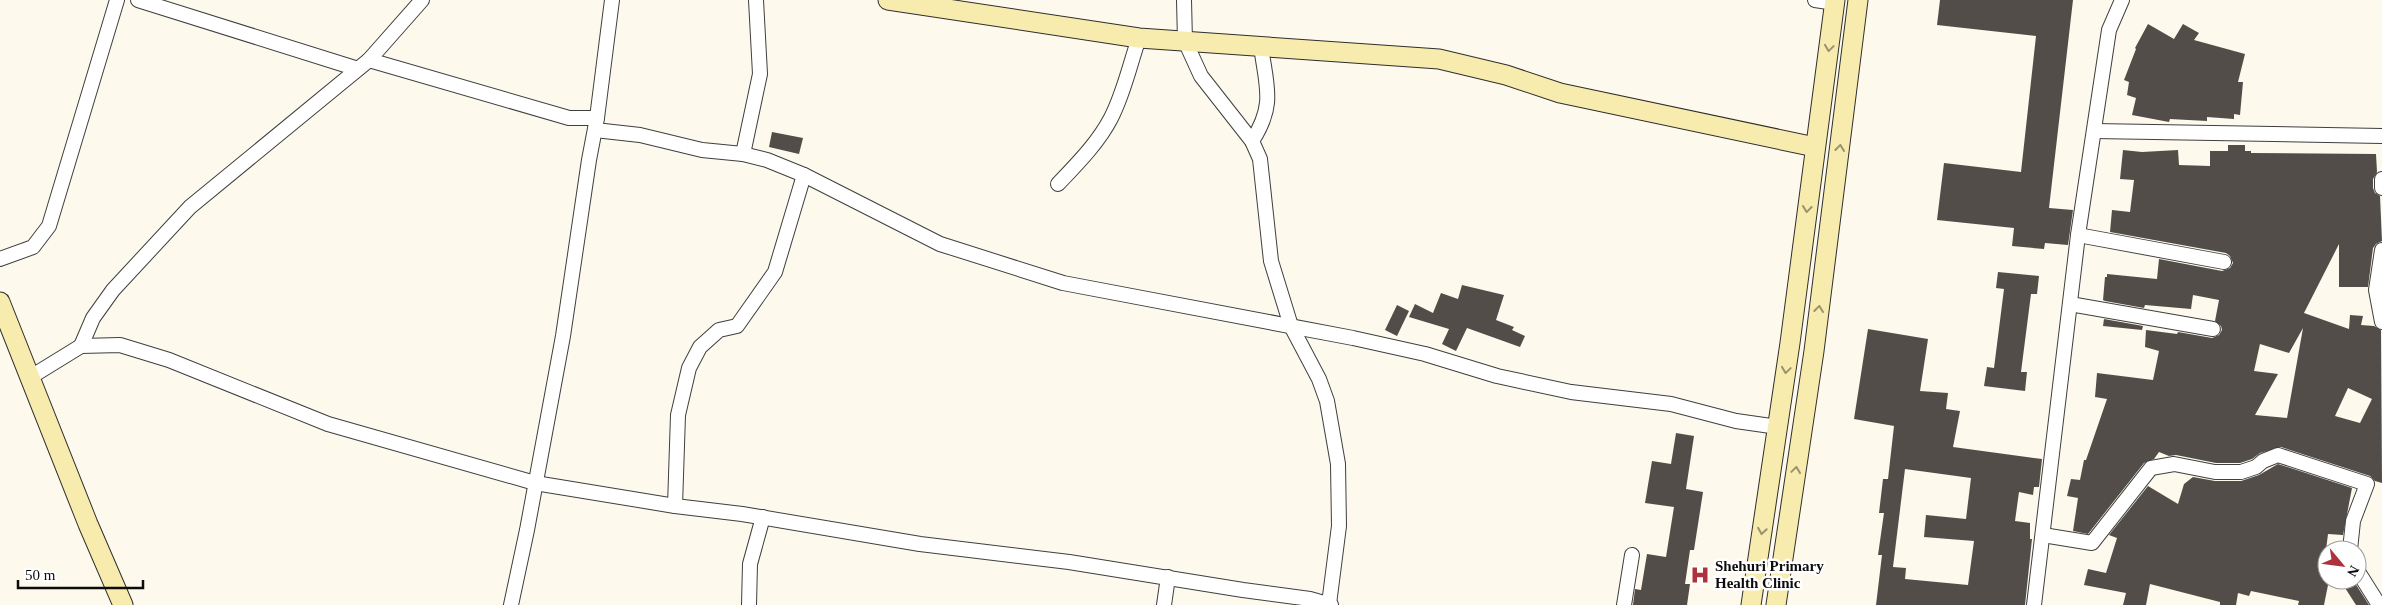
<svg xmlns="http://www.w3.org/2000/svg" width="2382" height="605" viewBox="0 0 2382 605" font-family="'Times New Roman',serif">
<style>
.building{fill:#534d49;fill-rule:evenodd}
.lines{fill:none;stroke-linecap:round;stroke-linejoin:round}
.street-casing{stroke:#3f3f3f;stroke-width:16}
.secondary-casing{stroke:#2e2e2e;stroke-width:21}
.street{stroke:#fff;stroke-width:14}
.secondary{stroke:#f7ecad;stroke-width:19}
.oneway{stroke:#99926d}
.labels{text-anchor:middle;stroke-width:5;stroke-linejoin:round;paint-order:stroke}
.poi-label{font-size:15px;font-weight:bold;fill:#0c0c0c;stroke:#fff;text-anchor:start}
</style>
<rect width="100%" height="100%" fill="#fdf9ec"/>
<!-- building -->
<g class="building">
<polygon points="1940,0 2073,0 2049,208 2073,210 2068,245 2045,243 2044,249 2012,246 2014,228 1937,220 1944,163 2021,172 2036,36 1937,25"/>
<polygon points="2148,24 2174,39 2183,24 2199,33 2194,40 2245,54 2238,82 2243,82 2240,115 2234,114 2234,119 2207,117 2207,121 2170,119 2169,122 2132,115 2136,98 2127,95 2129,82 2124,80 2136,49 2135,48"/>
<polygon points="772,132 803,138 799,154 769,147"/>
<path d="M2228,145H2245V151H2251V153L2376,154L2377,172L2373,179V188L2375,193L2380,196L2382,241L2376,244L2373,248L2368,287H2339V244L2304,313L2349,329L2350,315L2363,316L2361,325L2374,326L2381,330L2382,483L2375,481L2370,476L2281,447L2260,453L2252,459L2240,463H2216L2176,455L2169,456L2159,452L2154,459L2144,463L2088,534L2073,531L2078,498L2067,496L2071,479L2080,480L2084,460H2086L2107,399L2095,397L2097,373L2153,380L2159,351L2145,347L2146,330L2177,334L2178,332L2212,338L2219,335L2222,330L2221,326L2215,321L2219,300L2193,295L2191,309L2145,305L2144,308L2105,301L2103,300L2105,277H2107V274L2157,279L2159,259L2222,271L2230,268L2233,263L2230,256L2226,253L2110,232L2112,210L2130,212L2134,180L2120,179L2123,150L2142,152L2178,150L2179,165L2210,166V151H2228ZM2303,328L2287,418L2255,415L2278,374L2254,371L2260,344L2289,353ZM2348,388L2372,399L2360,423L2335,416Z"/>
<polygon points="1998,272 2039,276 2037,294 2031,294 2021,372 2027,372 2025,391 1984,386 1987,367 1994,368 2004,289 1996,288"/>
<polygon points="1462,285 1504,295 1496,320 1514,327 1512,330 1525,336 1520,347 1467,328 1456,351 1442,344 1449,329 1409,317 1415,304 1433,313 1441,293 1458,299"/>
<polygon points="1397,305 1409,311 1397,336 1385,330"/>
<polygon points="2104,319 2143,326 2142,330 2103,326"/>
<path d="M1868,329L1928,339L1920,391L1948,393L1946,409L1960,411L1953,447L2042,459L2039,487H2034L2033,495L2019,492L2015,521L2030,523V539H2032L2025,605H1876L1882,555H1878L1884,513H1879L1883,479H1888L1894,426L1854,419ZM1905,469L1971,478L1966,519L1926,515L1924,537L1974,541L1968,585L1905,579L1906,568L1893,567Z"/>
<polygon points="1676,433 1694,436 1686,489 1703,492 1694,550 1690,550 1685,584 1690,584 1687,605 1633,605 1635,589 1641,590 1647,554 1666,557 1674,507 1645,503 1652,461 1671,464"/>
<polygon points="2278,464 2352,488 2343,535 2328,534 2324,566 2325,577 2329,580 2324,605 2298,605 2299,601 2251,591 2249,596 2238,593 2236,605 2220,605 2220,602 2150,584 2146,605 2123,605 2126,593 2084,585 2088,569 2106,573 2117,538 2109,535 2148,486 2178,504 2184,484 2193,477 2215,481 2241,481 2259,475"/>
<polygon points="2340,580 2353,580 2369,605 2356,605"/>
</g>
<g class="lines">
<!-- street casing -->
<g class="street-casing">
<g id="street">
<polyline points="138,0 358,69"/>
<polyline points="1184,0 1185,41 1201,76 1252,141 1260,159 1271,261 1291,326 1319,379 1327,401 1338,464 1339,526 1329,604"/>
<polyline points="1815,0 1835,3"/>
<polyline points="369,60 569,118 597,118"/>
<polyline points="595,130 640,135 702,150 743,154 767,160 804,175 940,244 1063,283 1353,338 1425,354 1497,376 1571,392 1671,404 1736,421 1778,427"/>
<polyline points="2094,131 2382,136"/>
<path d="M1252,141C1276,104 1266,86 1261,46"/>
<polyline points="743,154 760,74 756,0"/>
<polyline points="2382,179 2382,188"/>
<path d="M1058,184C1077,164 1098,143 1111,118C1124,93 1130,64 1139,38"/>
<polyline points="2078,235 2224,262"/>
<polyline points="2382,250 2376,290 2382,322"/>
<polyline points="0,259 33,247 49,226 117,0"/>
<polyline points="2070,304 2213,329"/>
<polyline points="81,346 93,318 113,290 190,207 369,60 422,0"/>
<polyline points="29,378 81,346 120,345 169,360 328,424 535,483 675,506 742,514 920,544 1069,562 1243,590 1310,599 1331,605"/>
<polyline points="675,506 678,415 689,368 700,347 719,330 737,326 775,272 804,175"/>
<polyline points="2043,535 2092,543 2151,468 2174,464 2215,472 2241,472 2256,467 2263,461 2278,455 2367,484 2353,521 2350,550"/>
<polyline points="2357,570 2379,605"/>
<polyline points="511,605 527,530 563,336 589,160 597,118 612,0"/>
<polyline points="749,605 750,564 763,517"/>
<polyline points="1164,605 1168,577"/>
<polyline points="1624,605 1632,555"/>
<polyline points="2034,605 2078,235 2109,30 2122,0"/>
</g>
</g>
<!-- secondary casing -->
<g class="secondary-casing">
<g id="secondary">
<polyline points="888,0 1139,38 1439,59 1506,75 1560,93 1815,147"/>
<polyline points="0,302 88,524 123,605"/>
<polyline points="1751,605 1790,343 1835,0"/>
<polyline points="1776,605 1814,351 1858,0"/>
</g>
</g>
<!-- street -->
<use href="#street" class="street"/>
<!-- secondary -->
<use href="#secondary" class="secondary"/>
</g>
<!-- one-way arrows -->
<defs><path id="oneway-chevron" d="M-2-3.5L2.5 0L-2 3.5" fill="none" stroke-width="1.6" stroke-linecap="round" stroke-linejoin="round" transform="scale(1.25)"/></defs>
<g class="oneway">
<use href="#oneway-chevron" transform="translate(1829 48) rotate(98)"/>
<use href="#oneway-chevron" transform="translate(1840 148) rotate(-83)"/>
<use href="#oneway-chevron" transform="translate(1807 209) rotate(97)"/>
<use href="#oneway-chevron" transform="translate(1819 309) rotate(-83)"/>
<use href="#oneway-chevron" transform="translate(1786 370) rotate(98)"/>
<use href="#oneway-chevron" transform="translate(1796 470) rotate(-82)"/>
<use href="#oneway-chevron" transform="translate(1762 531) rotate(99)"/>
</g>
<!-- icons -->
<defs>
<g id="hospital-bare" transform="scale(1.5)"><path d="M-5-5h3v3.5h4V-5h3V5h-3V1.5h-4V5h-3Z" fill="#ad323c" stroke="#fff" stroke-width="2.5" paint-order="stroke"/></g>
</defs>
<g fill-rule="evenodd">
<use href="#hospital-bare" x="1700" y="575"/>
</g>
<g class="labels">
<!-- poi labels -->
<g class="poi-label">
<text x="1715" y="571">Shehuri Primary<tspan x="1715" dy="17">Health Clinic</tspan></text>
</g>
</g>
<!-- north arrow -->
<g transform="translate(2342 565) rotate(119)"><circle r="24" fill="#ffffff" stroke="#9e9e9e"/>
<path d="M0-4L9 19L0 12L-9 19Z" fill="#ad323c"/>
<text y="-8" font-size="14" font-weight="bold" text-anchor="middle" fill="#0c0c0c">N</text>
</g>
<!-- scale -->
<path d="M18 580v8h125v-8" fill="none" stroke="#0c0c0c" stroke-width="2.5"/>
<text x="25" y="580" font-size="15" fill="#0c0c0c" stroke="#ffffff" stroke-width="4" paint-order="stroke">50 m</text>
</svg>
